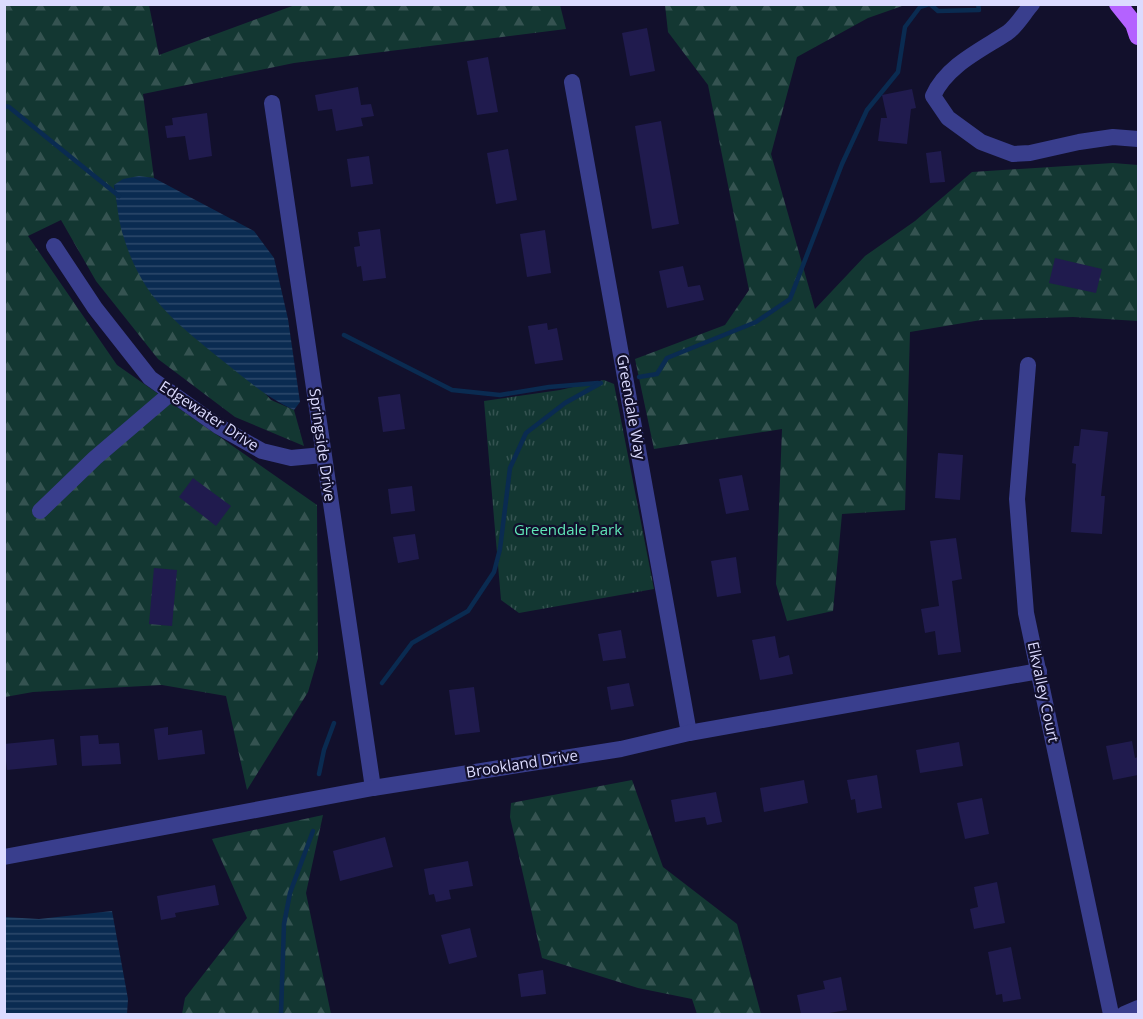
<svg xmlns="http://www.w3.org/2000/svg" width="1143" height="1019" viewBox="0 0 1143 1019" font-family="'Open Sans',sans-serif">
<style>
.grass{fill:url(#grass-tufts)}
.forest{fill:url(#forest-firs)}
.water{fill:url(#water-rules)}
.lines{fill:none;stroke-linecap:round;stroke-linejoin:round}
.stream{stroke:#0a2b51;stroke-width:4.5}
.building{fill:#201b4e}
.minor{stroke:#393e8d;stroke-width:16}
.major{stroke:#b462ff;stroke-width:18}
.labels{text-anchor:middle;stroke-width:4.5;stroke-linejoin:round;paint-order:stroke}
.street-label{font-size:15px;fill:#dcdbff;stroke:#12102c}
.park-label{font-size:15px;fill:#60e6b7;stroke:#12102c}
</style>
<defs>
<pattern id="grass-tufts" width="24" height="20" patternUnits="userSpaceOnUse" patternTransform="scale(1.5)"><rect width="24" height="20" fill="#133732"/><path d="M3 7l-1-3M5 7V3M7 7l1-3M15 17l-1-3M17 17v-4M19 17l1-3" fill="none" stroke="#355351"/></pattern>
<pattern id="forest-firs" width="22" height="20" patternUnits="userSpaceOnUse" patternTransform="scale(1.5)"><rect width="22" height="20" fill="#133732"/><path d="M5 1l3.5 6h-7zM16 11l3.5 6h-7z" fill="#355351"/></pattern>
<pattern id="water-rules" width="6" height="5" patternUnits="userSpaceOnUse" patternTransform="scale(1.5)"><rect width="6" height="5" fill="#0a2b51"/><path d="M0 2.5h6" fill="none" stroke="#2d496b"/></pattern>
</defs>
<rect width="100%" height="100%" fill="#12102c"/>
<!-- grass -->
<polygon class="grass" points="604,380 614,384 654,589 519,613 501,600 484,401 560,390"/>
<!-- forest -->
<g class="forest">
<path d="M5,5H149L159,55L295,5H560L566,29L294,63L143,94L154,178C138,176 127,176 114,186L123,234L271,400L294,410L304,446L235,417L158,359L96,281L61,220L28,236L117,365L317,505L318,658L308,692L247,790L226,696L162,685L33,692L5,697Z"/>
<polygon points="665,5 905,5 868,18 797,57 771,154 815,309 865,256 915,221 972,172 1113,163 1138,165 1138,321 1073,317 981,320 910,332 905,510 842,514 833,611 787,621 776,584 782,429 654,449 635,359 725,325 749,290 708,85 668,32"/>
<polygon points="632,780 663,867 737,924 761,1014 697,1014 692,999 638,988 542,958 510,817 511,803"/>
<polygon points="323,815 306,893 331,1014 182,1014 185,998 247,918 212,839"/>
</g>
<!-- water -->
<g class="water">
<path d="M139,176L154,178L254,231L274,258L288,319L300,402L294,410C266,397 247,380 223,361C174,321 142,298 123,235C118,219 117,202 114,185L123,179Z"/>
<polygon points="112,911 128,999 127,1014 5,1014 5,917 39,919"/>
</g>
<g class="lines">
<!-- stream -->
<g class="stream">
<polyline points="930,4 938,11 979,10 978,4"/>
<polyline points="4,106 9,107 119,196"/>
<polyline points="344,335 452,390 500,395 549,387 598,383"/>
<polyline points="639,377 657,374 667,358 756,322 790,299 842,164 867,110 898,72 905,27 920,7 929,4"/>
<polyline points="382,683 412,643 468,611 494,572 500,549 510,468 526,433 565,403 601,383"/>
<polyline points="319,774 324,750 334,723"/>
<polyline points="281,1014 284,924 290,893 313,831"/>
</g>
</g>
<!-- building -->
<g class="building">
<polygon points="647,28 655,71 630,76 622,33"/>
<polygon points="488,57 498,112 477,115 467,61"/>
<polygon points="358,87 361,105 371,104 374,116 361,118 363,126 336,131 332,109 318,111 315,95"/>
<polygon points="912,89 916,108 911,109 907,144 878,141 881,118 887,118 882,95"/>
<polygon points="207,113 212,156 189,160 185,136 167,138 165,126 173,125 172,118"/>
<polygon points="661,121 679,224 652,229 635,126"/>
<polygon points="508,149 517,200 496,204 487,153"/>
<polygon points="941,151 945,182 930,183 926,153"/>
<polygon points="369,156 373,184 351,187 347,159"/>
<polygon points="380,229 386,278 363,281 361,266 357,267 354,247 360,246 358,232"/>
<polygon points="545,230 551,273 527,277 520,234"/>
<polygon points="1055,258 1102,269 1096,293 1049,283"/>
<polygon points="683,266 688,287 700,285 704,300 667,308 659,271"/>
<polygon points="547,323 548,330 557,328 563,360 535,364 528,326"/>
<polygon points="400,394 405,429 383,432 378,397"/>
<polygon points="1081,429 1108,432 1101,496 1105,496 1102,534 1071,532 1076,464 1072,463 1074,446 1079,446"/>
<polygon points="938,453 963,455 960,500 935,498"/>
<polygon points="742,475 749,510 726,514 719,479"/>
<polygon points="193,478 231,506 216,526 179,497"/>
<polygon points="412,486 415,511 391,514 388,489"/>
<polygon points="415,534 419,559 398,563 393,537"/>
<polygon points="956,538 962,579 952,581 961,652 938,655 935,631 925,633 921,609 939,606 930,541"/>
<polygon points="736,557 741,593 717,597 711,561"/>
<polygon points="154,568 177,570 172,626 149,624"/>
<polygon points="621,630 626,658 603,661 598,634"/>
<polygon points="775,636 779,658 789,655 793,674 760,680 752,640"/>
<polygon points="629,683 634,706 611,710 607,687"/>
<polygon points="474,687 480,732 455,735 449,690"/>
<polygon points="168,727 168,735 202,730 205,754 158,760 154,729"/>
<polygon points="98,735 99,744 119,743 121,764 82,766 80,736"/>
<polygon points="54,739 57,765 7,770 4,744"/>
<polygon points="1132,741 1135,758 1138,757 1138,775 1113,780 1106,746"/>
<polygon points="959,742 963,766 920,773 916,750"/>
<polygon points="877,775 882,808 857,813 855,799 851,800 847,780"/>
<polygon points="804,780 808,803 764,812 760,788"/>
<polygon points="716,792 722,822 707,825 705,817 675,822 671,800"/>
<polygon points="982,798 989,834 965,839 957,803"/>
<polygon points="385,837 393,867 340,881 333,851"/>
<polygon points="468,861 473,886 449,890 451,899 436,902 434,894 429,895 424,869"/>
<polygon points="997,882 1005,923 974,929 970,909 978,907 974,887"/>
<polygon points="215,885 219,905 175,913 176,917 161,920 157,896"/>
<polygon points="470,928 477,957 449,964 441,935"/>
<polygon points="1011,947 1021,999 1003,1002 1002,994 996,995 988,952"/>
<polygon points="543,970 546,994 521,997 518,974"/>
<polygon points="841,977 847,1010 823,1014 801,1014 797,995 825,989 823,981"/>
</g>
<g class="lines">
<!-- minor -->
<g class="minor">
<path d="M1032,4C1024,13 1017,26 1007,33C981,50 946,66 933,96L948,118L981,142L1013,154L1030,153L1079,142L1113,137L1138,139"/>
<polyline points="572,82 689,733"/>
<polyline points="272,103 373,788"/>
<polyline points="54,246 95,308 150,378 218,426 262,451 291,458 323,455"/>
<polyline points="1028,365 1017,499 1026,613 1111,1014"/>
<polyline points="40,511 95,458 171,393"/>
<polyline points="4,857 373,788 621,749 689,733 1039,671"/>
<polyline points="1124,1014 1138,1008"/>
</g>
<!-- major -->
<polyline class="major" points="1118,4 1134,24 1138,36"/>
</g>
<g class="labels">
<!-- street labels -->
<g class="street-label">
<text transform="translate(631 407) rotate(80)" y="5">Greendale Way</text>
<text transform="translate(209 416) rotate(33)" y="5">Edgewater Drive</text>
<text transform="translate(322 445) rotate(82)" y="5">Springside Drive</text>
<text transform="translate(1043 692) rotate(78)" y="5">Elkvalley Court</text>
<text transform="translate(522 764) rotate(-9)" y="5">Brookland Drive</text>
</g>
<!-- park labels -->
<g class="park-label">
<text x="568" y="535">Greendale Park</text>
</g>
</g>
<!-- border -->
<rect width="1143" height="1019" fill="none" stroke="#dcdbff" stroke-width="12"/>
</svg>
